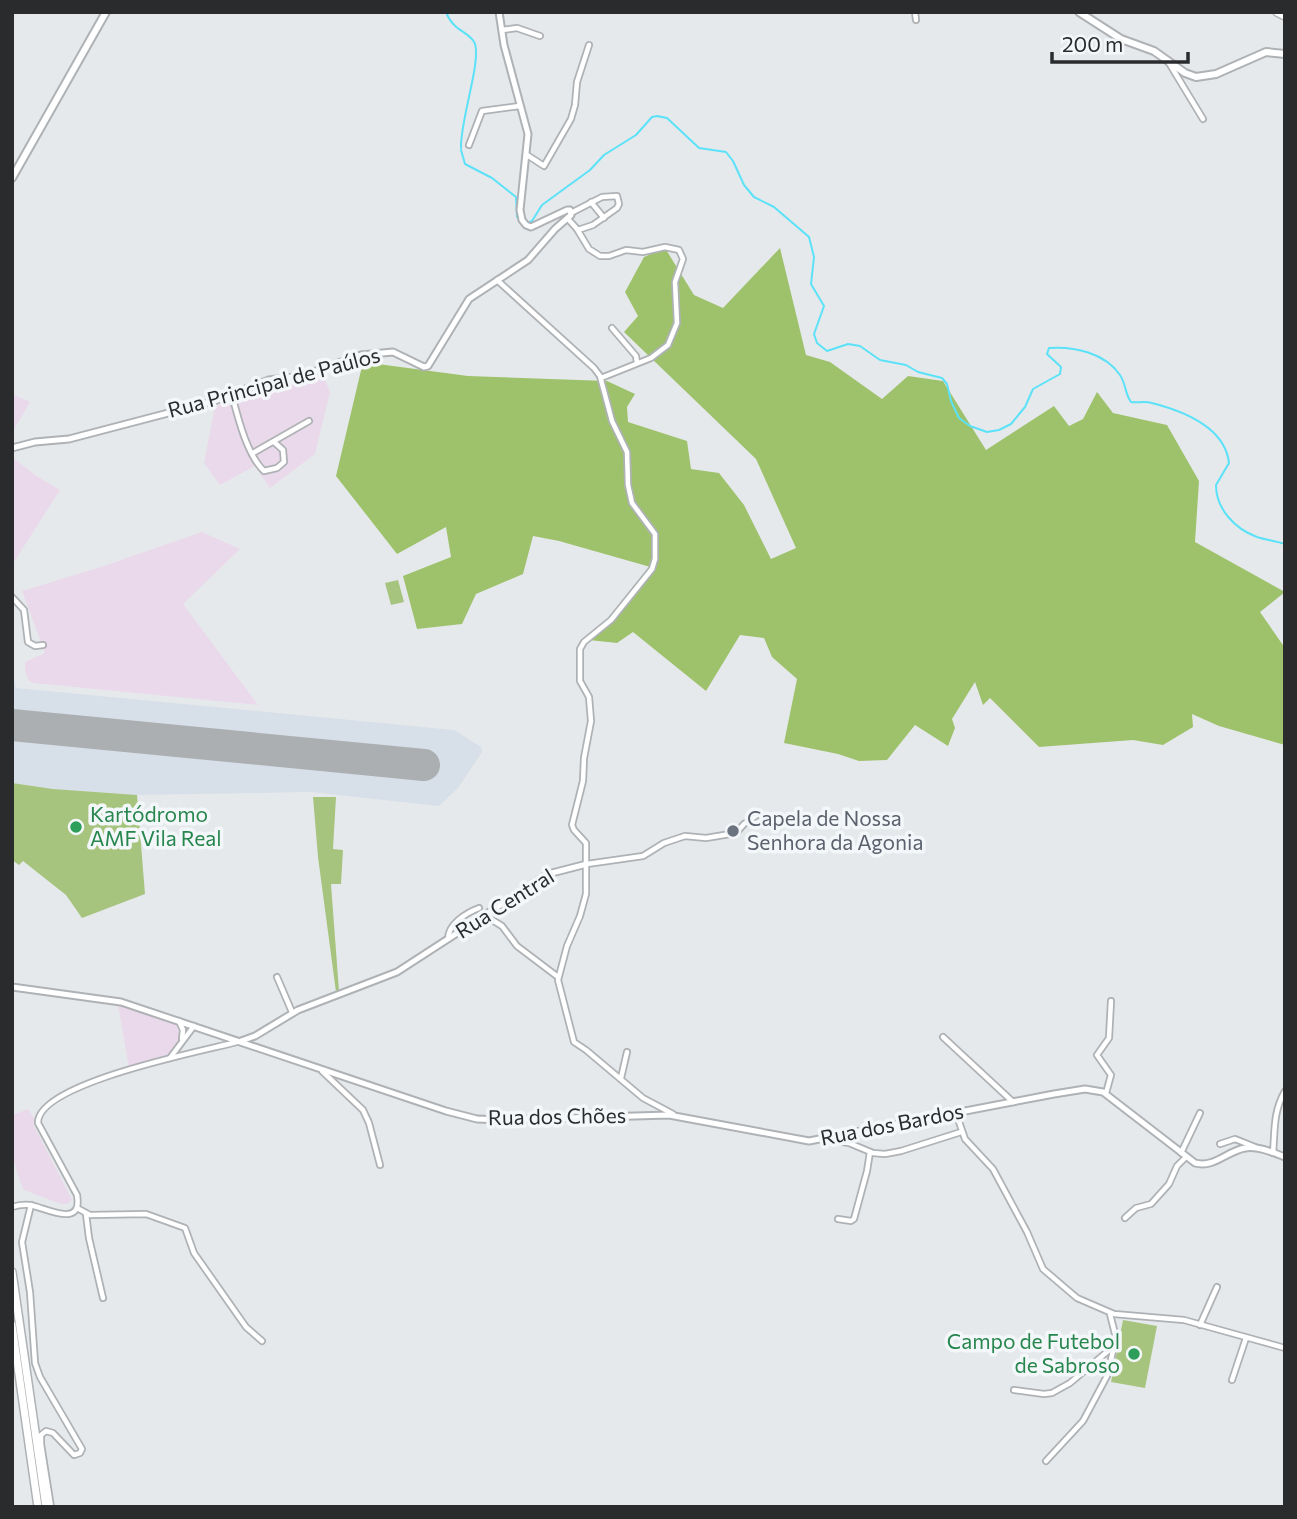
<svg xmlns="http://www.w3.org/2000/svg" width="1297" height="1519" viewBox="0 0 1297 1519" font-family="Commissioner,sans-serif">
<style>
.industrial{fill:#ead9ea}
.built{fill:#d7dfe8}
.green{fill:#a6c47e}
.forest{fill:#9ec26c}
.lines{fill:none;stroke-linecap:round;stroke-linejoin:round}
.stream{stroke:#5be2f8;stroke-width:2}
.runway{stroke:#acafb2;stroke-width:32}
.minor-casing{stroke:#afb2b5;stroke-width:8}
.tertiary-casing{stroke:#afb2b5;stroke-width:9}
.secondary-casing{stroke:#afb2b5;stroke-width:9}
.primary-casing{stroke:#afb2b5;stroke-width:10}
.motorway-casing{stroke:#afb2b5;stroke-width:10}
.minor{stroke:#fff;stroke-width:4.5}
.tertiary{stroke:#fff;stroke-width:5}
.secondary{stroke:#fff;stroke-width:5}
.primary{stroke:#fff;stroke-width:6}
.motorway{stroke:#fff;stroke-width:7}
.leisure-dot{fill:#2e9e5b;stroke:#f4f7f9;stroke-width:2.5}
.worship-dot{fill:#6b7280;stroke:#f4f7f9;stroke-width:2.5}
.labels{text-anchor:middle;stroke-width:7;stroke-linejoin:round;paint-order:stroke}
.street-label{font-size:21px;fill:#2a2b2c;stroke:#f4f7f9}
.leisure-label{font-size:21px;fill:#27864d;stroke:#f4f7f9;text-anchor:start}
.worship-label{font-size:21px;fill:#5b616d;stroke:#f4f7f9;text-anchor:start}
</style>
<rect width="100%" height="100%" fill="#e6e9ec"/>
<!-- industrial -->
<g class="industrial">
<polygon points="322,373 330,392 315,454 270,488 255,466 220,485 204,463 215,406"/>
<polygon points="12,394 30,402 12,433"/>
<polygon points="12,457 35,475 60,490 12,565"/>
<polygon points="202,532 240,549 183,604 258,705 34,683 29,681 25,671 25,662 45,653 22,591 101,567"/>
<polygon points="118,1004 176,1023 180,1036 172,1053 167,1057 129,1068"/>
<polygon points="28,1109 35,1120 33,1124 72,1200 67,1204 61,1204 24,1190 19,1179 12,1154 12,1115"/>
</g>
<!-- built -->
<polygon class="built" points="12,671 16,688 454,730 481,747 482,752 458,788 439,806 310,792 137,795 53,789 12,783"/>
<!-- green -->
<g class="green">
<polygon points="398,580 404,602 391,605 385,583"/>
<polygon points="12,783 53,789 137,795 145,894 82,918 66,895 23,861 19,865 12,860"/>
<polygon points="313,797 336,797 333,849 343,850 341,884 331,884 339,991 336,992 318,857"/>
<polygon points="1123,1320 1157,1326 1145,1388 1111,1382"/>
</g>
<!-- forest -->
<path class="forest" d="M665,248L694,295L723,308L780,248L806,355L830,362L882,399L908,376L943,381L986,450L1054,406L1069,426L1083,419L1097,392L1113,413L1167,425L1199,481L1195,542L1285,592L1260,612L1285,648V745L1219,726L1192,714L1193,727L1163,745L1133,740L1039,747L990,698L983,705L975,682L952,719L955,728L948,746L915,725L887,760L859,761L838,754L784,743L797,679L772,657L764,638L740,635L706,691L633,632L617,643L589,640C614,621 639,595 654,568L559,541L533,536L523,574L476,594L462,624L417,629L403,576L451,557L446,527L397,554L336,476L363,362L468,376L607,381L635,394L627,407L628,422L687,441L691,469L719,473L744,505L771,559L796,548L756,459L624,332L638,316L625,292L644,257Z"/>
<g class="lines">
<!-- stream -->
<g class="stream">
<path d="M446,12C453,32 471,32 475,44C481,63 460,121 461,148"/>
<polyline points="461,150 465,164 492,178 516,197 517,217 521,223"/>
<path d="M527,223L532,221L542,205L590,170L604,155L636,135L652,117L657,116L667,118L699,148L726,152L733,161L744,185L754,197L774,207L809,237L814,257L811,284L824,306L814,334L817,343L827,351L848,344L860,346L880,360L906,365L918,372L942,378L947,384L951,401L959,418L970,426L987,432L999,430L1011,424L1025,407L1033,389L1060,374L1061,367L1047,354L1049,348C1074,346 1105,353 1120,375C1126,384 1125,394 1131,402C1138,403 1145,401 1152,403C1183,411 1225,427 1229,463L1216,485C1216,509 1235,529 1257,537C1266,540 1276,541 1285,544"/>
</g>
<!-- runway -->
<polyline class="runway" points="12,725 424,765"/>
<!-- minor casing -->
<g class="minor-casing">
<g id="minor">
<polyline points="915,12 916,20"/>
<polyline points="502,30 517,28 540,36"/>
<polyline points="1169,63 1203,119"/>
<polyline points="469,145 482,111 520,106"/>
<polyline points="527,155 544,166 571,119 575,105 577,82 589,45"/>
<polyline points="591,202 604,218"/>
<polyline points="568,219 578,230 593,225 617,208 619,204 617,196 602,197 571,213"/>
<polyline points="577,229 589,249 600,256 609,256 626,250 643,252 665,247 679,250 683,259 675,282 677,323 668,345 651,358 601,378"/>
<polyline points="497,280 594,368 600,376 612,421 627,452 628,485 632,503 655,534 655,559 652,569 611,620 584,642 580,649 580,681 589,697 591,721 584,758 583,781 572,825 574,830 586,843 586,894 580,916 567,946 558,980 574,1042 586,1050 643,1098 673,1114"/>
<polyline points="612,328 636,356 637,363"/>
<path d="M232,395C238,418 247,455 264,471L277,468L284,462L283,450L274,442"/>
<polyline points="253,453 309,421"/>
<polyline points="12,597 24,610 28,642 35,646 43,645"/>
<polyline points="587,864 643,856 664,843 685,836 706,838 736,833 744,824 757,815"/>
<polyline points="484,915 502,926 517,946 558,977"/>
<path d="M448,939C448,924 466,913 479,908"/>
<polyline points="277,977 292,1012"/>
<polyline points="179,1021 183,1030 182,1039"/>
<polyline points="943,1037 1013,1102"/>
<polyline points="170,1058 194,1026"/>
<polyline points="322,1071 363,1110 369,1123 380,1165"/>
<polyline points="621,1078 627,1052"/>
<polyline points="1106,1093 1111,1075 1097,1055 1109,1038 1111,1001"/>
<polyline points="956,1113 965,1139 993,1169 1027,1232 1043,1269 1077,1298 1114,1314 1184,1320 1285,1348"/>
<polyline points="824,1139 849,1143 873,1153 885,1154 901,1151 961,1132"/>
<polyline points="1220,1144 1235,1139 1255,1147"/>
<polyline points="1181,1153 1200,1113"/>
<path d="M1273,1153C1275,1130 1273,1112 1285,1091"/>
<polyline points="31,1205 22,1242 30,1292 35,1363 40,1377 82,1449 80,1453 74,1455 53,1433 46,1431 41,1435 41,1444 51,1507"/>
<path d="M12,1207C18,1205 23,1204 30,1205C46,1208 83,1229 77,1195L38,1123C37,1083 203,1051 237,1042"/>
<polyline points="77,1208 90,1215 146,1214 185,1228 194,1253 246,1327 262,1341"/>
<polyline points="86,1214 89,1238 103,1298"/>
<polyline points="1125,1218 1136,1208 1151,1204 1169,1184 1177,1166 1186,1157"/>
<polyline points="838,1219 851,1221 854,1219 867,1171 870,1152"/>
<polyline points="1200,1325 1217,1287"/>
<polyline points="1232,1380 1246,1338"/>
<polyline points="1014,1390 1044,1394 1052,1393 1070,1383 1114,1346 1116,1338 1110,1314"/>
<polyline points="1046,1461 1083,1421 1107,1376 1114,1347"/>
</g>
</g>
<!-- tertiary casing -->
<g class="tertiary-casing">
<g id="tertiary">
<polyline points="12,448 35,442 69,439 214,401 269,380 302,376 361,355 393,352 424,367 428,366 469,299 528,260 555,229 571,215 570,210 567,210 531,227 526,225 522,220 520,210 528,134 504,45 499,12"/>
<polyline points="241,1041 255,1036 298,1010 397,972 548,874 587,864"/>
</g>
</g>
<!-- secondary casing -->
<g class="secondary-casing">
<path id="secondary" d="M12,987L121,1002L446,1111L477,1119L503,1120L669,1115L809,1141L1054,1094L1085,1089L1103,1092L1195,1163C1215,1168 1227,1151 1245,1148C1258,1146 1272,1152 1285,1157"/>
</g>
<!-- primary casing -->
<g class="primary-casing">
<g id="primary">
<polyline points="1079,12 1121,39 1154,51 1185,73 1196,77 1216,74 1266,52 1285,54"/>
<polyline points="12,178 106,12"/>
</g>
</g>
<!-- motorway casing -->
<g class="motorway-casing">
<g id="motorway">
<polyline points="1277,12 1285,16"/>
<polyline points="12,1272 46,1507"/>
<polyline points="12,1325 38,1507"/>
</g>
</g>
<!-- minor -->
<use href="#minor" class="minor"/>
<!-- tertiary -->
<use href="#tertiary" class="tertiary"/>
<!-- secondary -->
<use href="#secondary" class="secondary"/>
<!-- primary -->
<use href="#primary" class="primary"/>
<!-- motorway -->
<use href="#motorway" class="motorway"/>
</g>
<!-- markers -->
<g class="leisure-dot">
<circle cx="76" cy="827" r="7"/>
<circle cx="1134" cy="1354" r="7"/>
</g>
<circle class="worship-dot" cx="733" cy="831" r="7"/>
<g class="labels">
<!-- street labels -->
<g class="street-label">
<text transform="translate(274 383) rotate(-15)" y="7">Rua Principal de Paúlos</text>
<text transform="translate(505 904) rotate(-32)" y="7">Rua Central</text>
<text transform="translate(557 1117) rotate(-1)" y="7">Rua dos Chões</text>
<text transform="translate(892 1125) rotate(-11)" y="7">Rua dos Bardos</text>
</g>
<!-- leisure labels -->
<g class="leisure-label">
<text x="90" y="822">Kartódromo<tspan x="90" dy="24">AMF Vila Real</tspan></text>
<text x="1120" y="1349" text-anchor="end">Campo de Futebol<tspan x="1120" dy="24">de Sabroso</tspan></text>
</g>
<!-- worship labels -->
<g class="worship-label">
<text x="747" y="826">Capela de Nossa<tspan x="747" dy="24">Senhora da Agonia</tspan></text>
</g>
</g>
<!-- border -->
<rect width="1297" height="1519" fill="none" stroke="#2a2b2c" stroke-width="28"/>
<!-- scale -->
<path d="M1052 52v10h136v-10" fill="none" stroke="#2a2b2c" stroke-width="3.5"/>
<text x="1062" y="52" font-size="21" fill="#2a2b2c" stroke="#f4f7f9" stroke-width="5" paint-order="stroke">200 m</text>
</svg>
